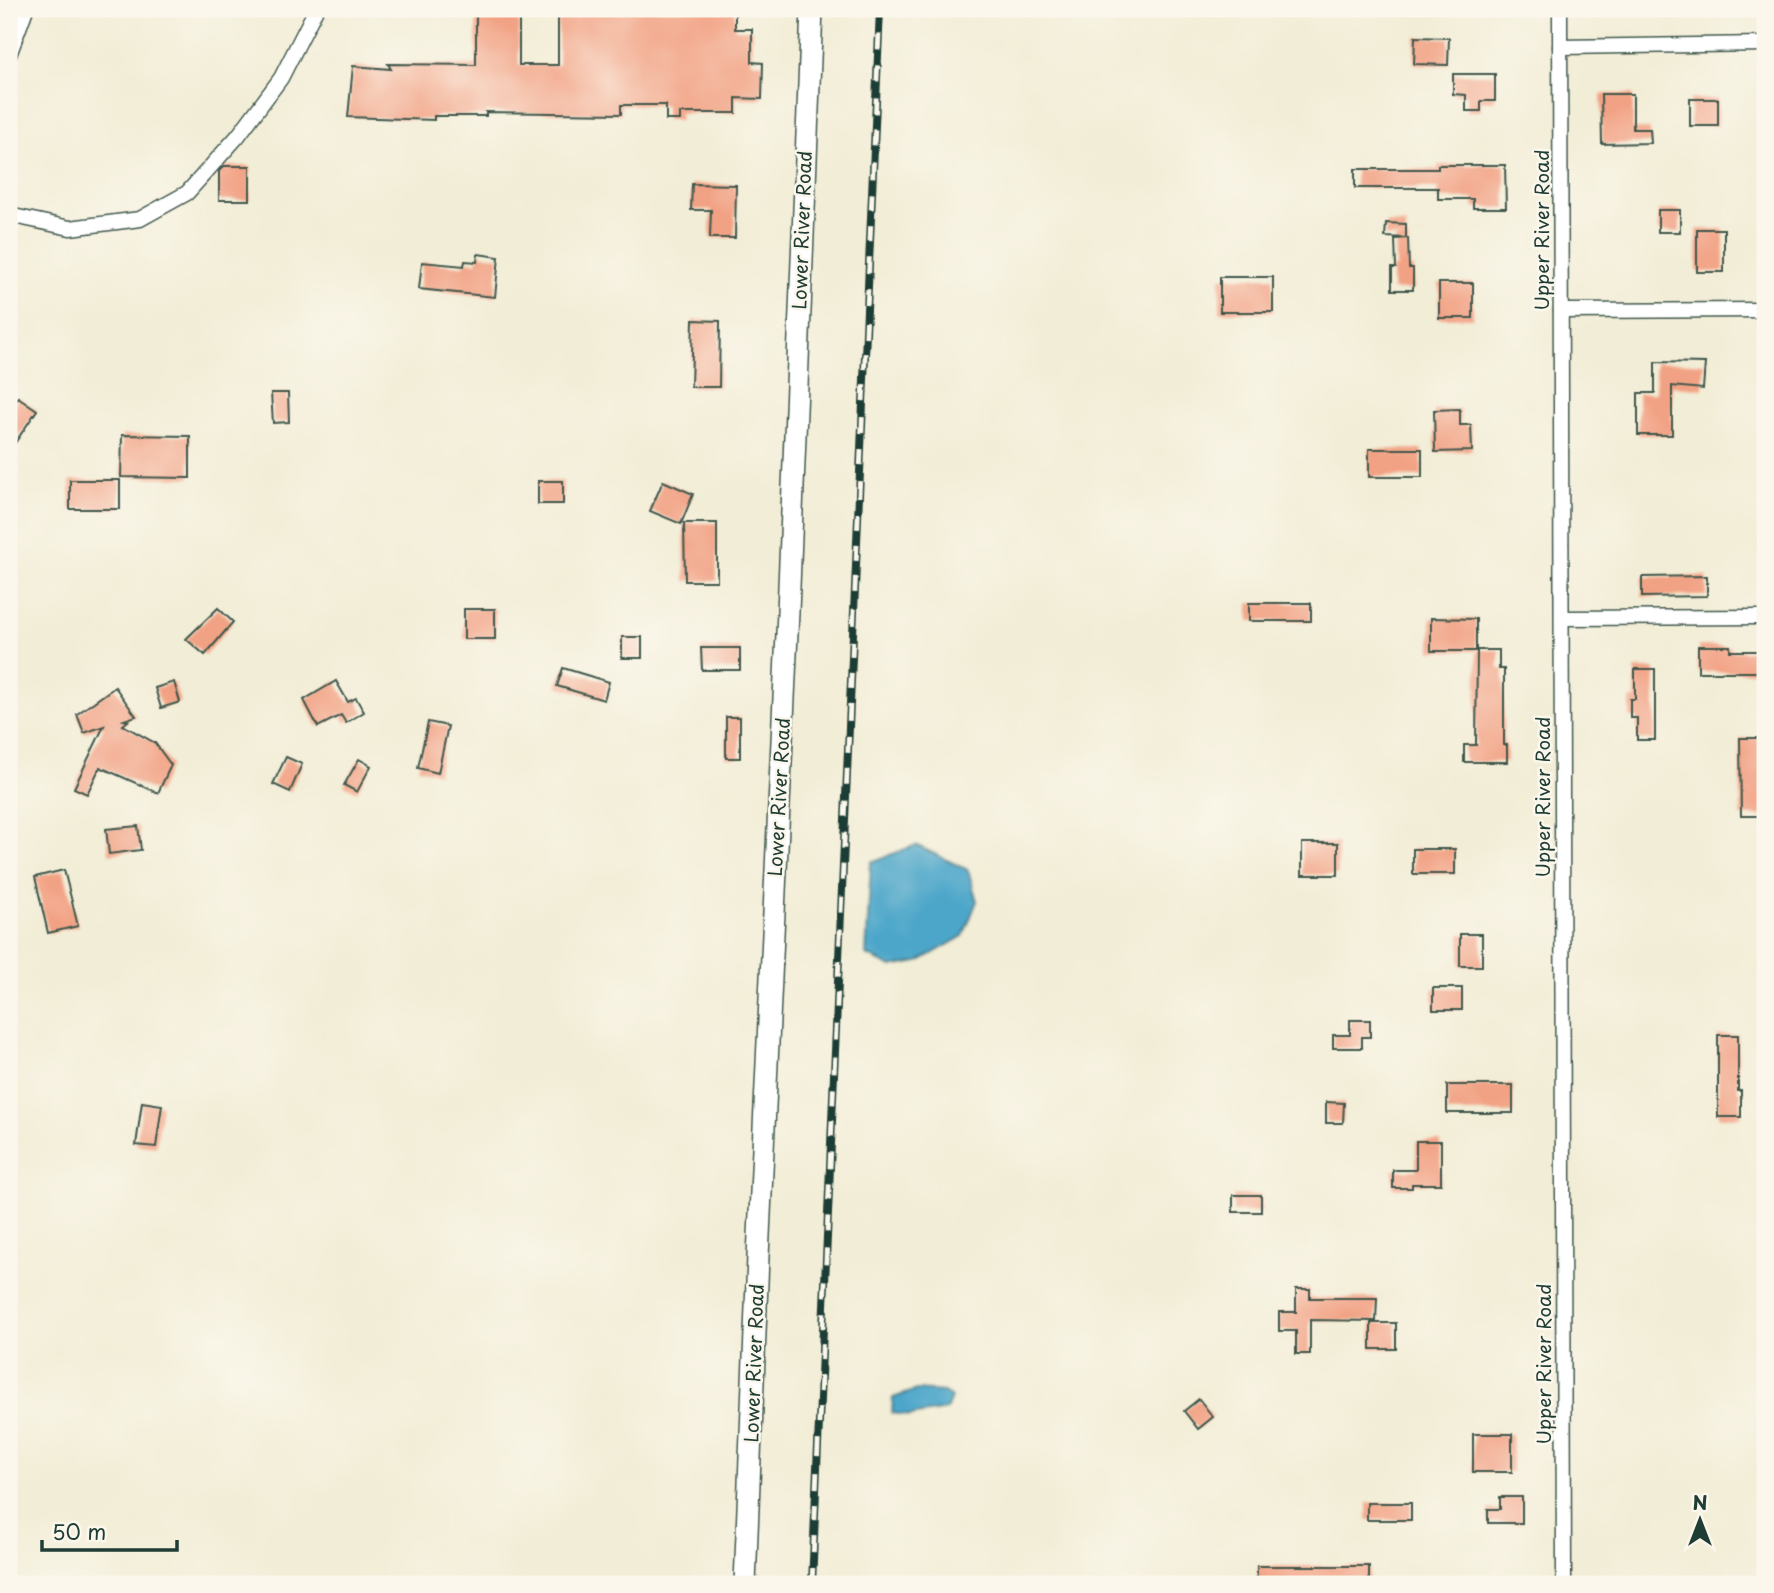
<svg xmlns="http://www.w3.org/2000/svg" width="1774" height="1593" viewBox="0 0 1774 1593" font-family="'Playpen Sans',sans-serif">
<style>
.water{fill:#4ba6c9;stroke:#35727e;stroke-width:2}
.building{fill:#f2a284}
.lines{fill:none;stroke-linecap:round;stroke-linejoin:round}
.street-casing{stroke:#3f574c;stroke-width:17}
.secondary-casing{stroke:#3f574c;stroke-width:24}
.street{stroke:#fff;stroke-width:14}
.secondary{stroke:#fff;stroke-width:21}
.rail-casing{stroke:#1f3d34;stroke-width:8}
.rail{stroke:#fbf7ec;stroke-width:5;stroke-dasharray:16;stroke-linecap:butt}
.labels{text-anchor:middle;stroke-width:5;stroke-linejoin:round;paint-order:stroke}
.street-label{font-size:19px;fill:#1f3d34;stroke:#fbf7ec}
</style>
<rect width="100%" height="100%" fill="#fbf7ec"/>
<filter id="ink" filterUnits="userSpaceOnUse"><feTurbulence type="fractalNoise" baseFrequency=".0143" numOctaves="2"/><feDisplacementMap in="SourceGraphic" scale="14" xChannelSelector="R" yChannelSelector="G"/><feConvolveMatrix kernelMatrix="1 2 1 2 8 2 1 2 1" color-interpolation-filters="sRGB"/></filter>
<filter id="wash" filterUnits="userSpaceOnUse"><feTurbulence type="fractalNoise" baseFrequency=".00686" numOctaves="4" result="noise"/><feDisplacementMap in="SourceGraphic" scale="28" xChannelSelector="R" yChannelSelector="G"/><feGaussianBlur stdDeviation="1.57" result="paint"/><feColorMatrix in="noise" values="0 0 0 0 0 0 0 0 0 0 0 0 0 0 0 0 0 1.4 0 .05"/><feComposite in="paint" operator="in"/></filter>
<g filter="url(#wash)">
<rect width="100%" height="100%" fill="#f2edd6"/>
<!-- water -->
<g class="water">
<polygon points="916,845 968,870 977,901 963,936 918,962 892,967 866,955 871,862"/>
<polygon points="916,1390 944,1392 951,1398 946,1410 910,1416 892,1413 893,1398"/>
</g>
<g id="blocks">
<!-- building -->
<g class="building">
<polygon points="476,9 513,9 513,17 519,17 519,65 558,65 558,9 735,9 735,29 752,29 752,62 763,63 762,99 736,98 736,113 680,113 680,120 666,120 666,105 621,105 621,114 486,112 486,116 434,116 434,120 348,117 353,66 391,69 388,64 476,65"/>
<polygon points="1415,37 1449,38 1448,65 1414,64"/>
<polygon points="1453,74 1495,74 1495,101 1481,101 1481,111 1466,111 1466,95 1453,94"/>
<polygon points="1601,94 1633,94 1633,129 1650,129 1651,143 1602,144"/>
<rect x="1690" y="99" width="28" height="27"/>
<polygon points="1438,165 1505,165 1506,208 1473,208 1473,199 1438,199 1438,188 1355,188 1355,169 1438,169"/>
<polygon points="224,166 250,166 250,200 219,200 219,171"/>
<polygon points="692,184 736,185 735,238 710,238 711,210 691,210"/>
<rect x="1658" y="210" width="22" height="22"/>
<polygon points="1386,223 1406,224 1406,238 1385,237"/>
<rect x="1697" y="229" width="27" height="43"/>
<polygon points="1408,238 1409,268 1413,268 1413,290 1392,290 1392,268 1396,268 1395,239"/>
<polygon points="478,254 499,257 495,297 419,289 422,262 464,266 465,261 477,262"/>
<rect x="1220" y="277" width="53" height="35"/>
<rect x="1439" y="283" width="34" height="35"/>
<polygon points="693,320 720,321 719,387 691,387"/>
<polygon points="1655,362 1705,363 1703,389 1672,386 1672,435 1638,435 1638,393 1655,393"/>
<polygon points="271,393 288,393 289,422 273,423"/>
<polygon points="18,397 37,410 9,452 9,411"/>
<polygon points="1460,409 1460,425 1471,425 1472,451 1435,452 1434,410"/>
<polygon points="122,435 190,436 190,478 121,477"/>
<rect x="1369" y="449" width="53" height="28"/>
<rect x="70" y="480" width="50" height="29"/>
<rect x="538" y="481" width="25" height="23"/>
<polygon points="663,481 693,494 681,524 650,511"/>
<polygon points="684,523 717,523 717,581 685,581"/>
<polygon points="1707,576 1707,596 1642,597 1642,577"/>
<rect x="1249" y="603" width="62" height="18"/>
<polygon points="218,608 233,622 205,655 186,639"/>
<rect x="464" y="609" width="31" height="30"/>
<polygon points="1431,618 1476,619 1476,651 1431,651"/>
<rect x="622" y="637" width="20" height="21"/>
<polygon points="1698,646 1730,646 1730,651 1765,651 1765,672 1698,672"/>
<polygon points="701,648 740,648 740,670 702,670"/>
<polygon points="1477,650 1499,650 1499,669 1504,669 1504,745 1507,745 1507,762 1464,762 1464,745 1476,745"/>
<polygon points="563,668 609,682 604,700 557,686"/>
<polygon points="1635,669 1655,669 1655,740 1637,740 1637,718 1630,718 1630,699 1635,699"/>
<polygon points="336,681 348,702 356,698 364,712 346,723 341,715 318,727 304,700"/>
<polygon points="174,682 180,702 161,708 155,688"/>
<polygon points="115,687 136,716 124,720 128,721 123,725 155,743 171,765 158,793 100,767 87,794 74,788 104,726 84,733 77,714"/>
<rect x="726" y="717" width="14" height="41"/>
<polygon points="428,722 448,726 438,773 418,768"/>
<polygon points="1740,738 1765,738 1765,816 1741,816"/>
<polygon points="286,757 302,764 290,792 273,784"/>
<polygon points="359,759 371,766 357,792 344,785"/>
<polygon points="138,826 141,850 109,854 106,829"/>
<rect x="1302" y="843" width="36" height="32"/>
<rect x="1413" y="849" width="42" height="25"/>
<polygon points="64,870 78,926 48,933 35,877"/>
<rect x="1460" y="934" width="22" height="32"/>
<rect x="1433" y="988" width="29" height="22"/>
<polygon points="1350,1020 1370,1020 1370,1037 1362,1037 1362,1048 1333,1048 1333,1035 1350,1035"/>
<polygon points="1718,1035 1738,1035 1738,1091 1741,1091 1741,1117 1718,1117"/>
<rect x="1447" y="1085" width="66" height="28"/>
<polygon points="142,1102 162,1105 156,1147 136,1145"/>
<polygon points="1326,1102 1344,1103 1343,1123 1326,1123"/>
<polygon points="1416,1141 1441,1141 1441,1184 1412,1184 1412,1188 1393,1188 1393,1170 1416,1170"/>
<rect x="1233" y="1195" width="28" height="17"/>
<polygon points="1296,1289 1310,1289 1310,1298 1377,1298 1376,1321 1310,1320 1310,1354 1296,1354 1296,1331 1279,1331 1279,1312 1296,1312"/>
<rect x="1371" y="1323" width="25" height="26"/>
<polygon points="1199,1399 1213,1417 1198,1429 1184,1411"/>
<rect x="1473" y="1434" width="39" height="38"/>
<polygon points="1500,1497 1522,1497 1522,1523 1488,1523 1488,1509 1500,1509"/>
<rect x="1367" y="1503" width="44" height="17"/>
<rect x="1257" y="1566" width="112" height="18"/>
</g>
</g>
</g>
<g filter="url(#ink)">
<use href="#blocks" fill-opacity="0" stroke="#3f574c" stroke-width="2"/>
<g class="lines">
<!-- street casing -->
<g class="street-casing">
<g id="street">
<polyline points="1560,9 1564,1584"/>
<polyline points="1560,47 1765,44"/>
<polyline points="9,55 26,9"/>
<polyline points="9,215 70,228 140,219 187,193 238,136 281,78 316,9"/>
<polyline points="1561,311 1765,310"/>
<polyline points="1562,618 1765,617"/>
</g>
</g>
<!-- secondary casing -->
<g class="secondary-casing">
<polyline id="secondary" points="745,1584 758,1257 788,612 812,9"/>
</g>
<!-- street -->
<use href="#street" class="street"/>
<!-- secondary -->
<use href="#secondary" class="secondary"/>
<!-- rail casing -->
<g class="rail-casing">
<polyline id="rail" points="812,1584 880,9"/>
</g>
<!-- rail -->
<use href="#rail" class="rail"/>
</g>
</g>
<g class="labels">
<!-- street labels -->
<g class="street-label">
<text transform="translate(802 230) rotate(-88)" y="7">Lower River Road</text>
<text transform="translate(1542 230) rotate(-90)" y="7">Upper River Road</text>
<text transform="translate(779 797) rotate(-87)" y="7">Lower River Road</text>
<text transform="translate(1543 797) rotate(-90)" y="7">Upper River Road</text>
<text transform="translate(754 1363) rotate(-88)" y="7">Lower River Road</text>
<text transform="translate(1544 1364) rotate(-90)" y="7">Upper River Road</text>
</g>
</g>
<!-- margin -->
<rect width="1774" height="1593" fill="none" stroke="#fbf7ec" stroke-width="35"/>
<!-- north arrow -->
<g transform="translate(1700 1520)" stroke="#fbf7ec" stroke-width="5" paint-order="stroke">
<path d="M0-5L12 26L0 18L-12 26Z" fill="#1f3d34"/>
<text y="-10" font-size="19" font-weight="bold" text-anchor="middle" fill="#1f3d34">N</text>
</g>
<!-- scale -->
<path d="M42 1540v10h135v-10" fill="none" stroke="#1f3d34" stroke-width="3.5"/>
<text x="52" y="1540" font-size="21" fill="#1f3d34" stroke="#fbf7ec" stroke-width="5" paint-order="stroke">50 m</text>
</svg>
